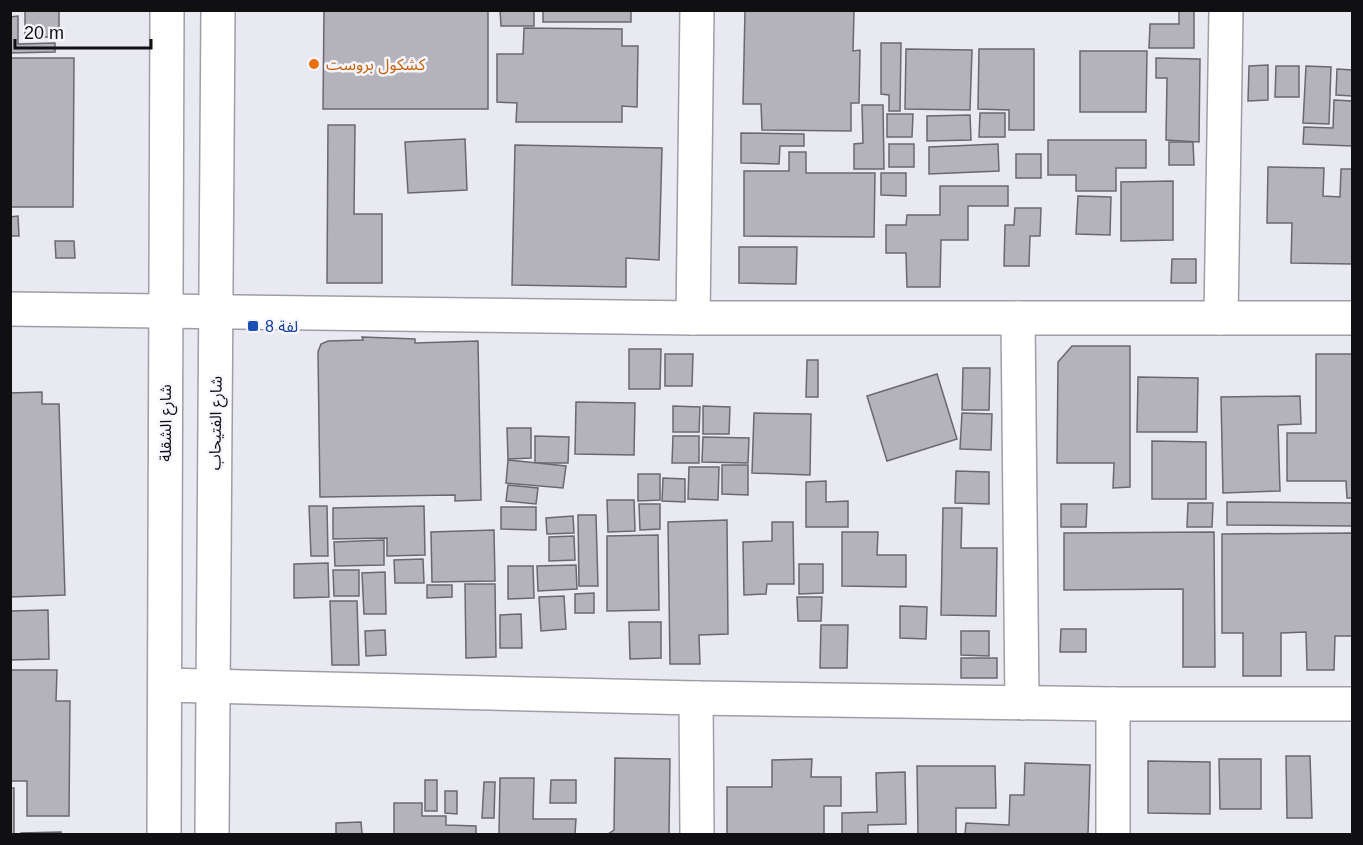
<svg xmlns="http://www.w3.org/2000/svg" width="1363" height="845" viewBox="0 0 1363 845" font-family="Helvetica,'Noto Sans Arabic',sans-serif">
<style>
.building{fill:#b4b3bc;stroke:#696871;stroke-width:1.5}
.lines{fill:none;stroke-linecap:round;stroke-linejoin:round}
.street-casing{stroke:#9f9ea7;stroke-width:36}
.secondary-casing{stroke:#9f9ea7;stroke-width:36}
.street{stroke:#fff;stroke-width:33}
.secondary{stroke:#fff;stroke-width:33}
.food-dot{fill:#e8710a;stroke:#f7f6fe;stroke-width:2}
.transit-dot{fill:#1a4fb4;stroke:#f7f6fe;stroke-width:2}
.labels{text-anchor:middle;stroke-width:5;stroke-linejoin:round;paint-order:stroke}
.food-label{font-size:16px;fill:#c56008;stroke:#f7f6fe;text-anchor:start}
.transit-label{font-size:16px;fill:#164399;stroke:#f7f6fe;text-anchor:start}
.street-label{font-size:16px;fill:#101013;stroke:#f7f6fe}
</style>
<rect width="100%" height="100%" fill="#e9e9f2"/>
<!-- building -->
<g class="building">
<rect x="25" y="10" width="34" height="27"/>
<polygon points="324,10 488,10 488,109 323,109"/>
<polygon points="500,10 534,10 534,26 501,26"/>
<rect x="543" y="10" width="88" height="12"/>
<polygon points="745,10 854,10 853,51 860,50 859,103 851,103 851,131 762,130 761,104 743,104"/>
<polygon points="1179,10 1194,10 1194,48 1149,48 1150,24 1179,24"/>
<polygon points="18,16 18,44 55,43 55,52 10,53 10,17"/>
<polygon points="524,28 622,29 622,46 638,46 637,107 622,106 622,122 516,122 517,103 497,102 497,54 523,54"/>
<polygon points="881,43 901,43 900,111 889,111 889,95 881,94"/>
<polygon points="906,49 972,50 970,110 905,109"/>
<polygon points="979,49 1034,49 1034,130 1009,130 1009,110 978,109"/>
<polygon points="1080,51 1147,51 1146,112 1080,112"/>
<polygon points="10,58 74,58 73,207 10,207"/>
<polygon points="1156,58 1200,59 1199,142 1166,140 1167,78 1156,78"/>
<polygon points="1268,65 1268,100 1248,101 1249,66"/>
<polygon points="1276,66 1299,66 1299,97 1275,97"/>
<polygon points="1306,66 1331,67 1329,124 1303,123"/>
<polygon points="1337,69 1352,70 1352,96 1336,95"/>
<polygon points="1334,100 1352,101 1352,146 1303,144 1304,127 1333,128"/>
<polygon points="862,105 883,105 884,169 854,169 854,144 863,143"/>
<polygon points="980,113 1005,113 1005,137 979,137"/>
<polygon points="887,114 913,114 912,137 887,137"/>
<polygon points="970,115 971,140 927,141 927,116"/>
<polygon points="328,125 355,125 354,214 382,214 382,283 327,283"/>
<polygon points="741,133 804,134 804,146 780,146 779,164 741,163"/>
<polygon points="465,139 467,190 408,193 405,142"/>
<polygon points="1048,140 1146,140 1146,168 1116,168 1116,191 1076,191 1076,175 1048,175"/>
<polygon points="1169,142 1193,142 1194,165 1169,165"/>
<rect x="889" y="144" width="25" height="23"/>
<polygon points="998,144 999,171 929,174 929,147"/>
<polygon points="515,145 662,148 659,260 626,258 626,287 512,285"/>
<polygon points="789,152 806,152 806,173 875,173 874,237 744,236 744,171 789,171"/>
<rect x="1016" y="154" width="25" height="24"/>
<polygon points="1268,167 1324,168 1323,196 1340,197 1341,169 1352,169 1352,264 1291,263 1292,223 1267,223"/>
<polygon points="881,173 906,173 906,196 881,195"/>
<polygon points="1173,181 1173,240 1121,241 1121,182"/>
<polygon points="940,186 1008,186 1008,206 968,206 968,240 941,240 940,287 907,287 906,253 886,253 886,225 906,225 907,215 940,215"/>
<polygon points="1078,196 1111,197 1110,235 1076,234"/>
<polygon points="1015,208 1041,208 1040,236 1030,236 1029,266 1004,266 1005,225 1014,225"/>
<polygon points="18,216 19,236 10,236 10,217"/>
<polygon points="55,241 74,241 75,258 56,258"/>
<polygon points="739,247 797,247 796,284 739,283"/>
<polygon points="1172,259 1196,259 1196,283 1171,283"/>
<polygon points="362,337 415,339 415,343 478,341 481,500 455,501 455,495 320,497 318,352 321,344 328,341 363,340"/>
<polygon points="1072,346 1130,346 1130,487 1113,488 1114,463 1057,463 1058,362"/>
<polygon points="629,349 661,349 660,389 629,389"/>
<polygon points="665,354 693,354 692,386 665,386"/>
<polygon points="1316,354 1352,354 1352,498 1347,498 1346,481 1287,481 1287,433 1316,433"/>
<polygon points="807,360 818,360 818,397 806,397"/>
<polygon points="963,368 990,368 989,410 962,410"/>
<polygon points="937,374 957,439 887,461 867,396"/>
<polygon points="1138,377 1198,378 1197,432 1137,432"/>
<polygon points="42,392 42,404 59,404 65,595 10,597 10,393"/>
<polygon points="1300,396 1301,424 1278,425 1280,491 1223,493 1221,397"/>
<polygon points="576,402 635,403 634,455 575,454"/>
<polygon points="673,406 700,407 699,432 673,432"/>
<polygon points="703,406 730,407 729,434 703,434"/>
<polygon points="754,413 811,414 810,475 752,473"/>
<polygon points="962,413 992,414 991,450 960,449"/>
<polygon points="507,428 531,428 531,458 508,459"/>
<polygon points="535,436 569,437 568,463 535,463"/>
<polygon points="673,436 699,436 699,463 672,463"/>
<polygon points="703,437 749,438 748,463 702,462"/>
<polygon points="1152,441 1206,442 1206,499 1152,499"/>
<polygon points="508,460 566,466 563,488 506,483"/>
<polygon points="722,465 748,465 748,495 722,494"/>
<polygon points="689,467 719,467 718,500 688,499"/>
<polygon points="956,471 989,472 989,504 955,503"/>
<polygon points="638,474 660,474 660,500 638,501"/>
<polygon points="663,478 685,479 685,502 662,501"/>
<polygon points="826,481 826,502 848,501 848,527 806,527 806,482"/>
<polygon points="508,485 538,488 536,504 506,501"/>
<polygon points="607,500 634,500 635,531 608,532"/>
<polygon points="1227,502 1352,503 1352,526 1227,525"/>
<polygon points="1188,503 1213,503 1212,527 1187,527"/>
<polygon points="639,504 660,504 660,529 640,530"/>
<polygon points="1061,504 1087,504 1086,527 1061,527"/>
<polygon points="309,506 327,506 328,556 311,556"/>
<polygon points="424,506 425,555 387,556 387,538 333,539 333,508"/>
<polygon points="501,507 536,507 536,530 501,529"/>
<polygon points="943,508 962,508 961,548 997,548 996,616 941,615"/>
<polygon points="578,515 596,515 598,586 579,586"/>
<polygon points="573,516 574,533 547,534 546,518"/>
<polygon points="727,520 728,634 699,635 700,664 670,664 668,522"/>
<polygon points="772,522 793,522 794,584 767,584 766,594 744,595 743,542 772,541"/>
<polygon points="494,530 495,581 432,582 431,532"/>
<polygon points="842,532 878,532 877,555 906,555 906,587 842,586"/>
<polygon points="1214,532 1215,667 1183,667 1183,589 1064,590 1064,533"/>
<polygon points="1352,533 1352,636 1335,636 1334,670 1307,670 1306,632 1281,633 1281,676 1243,676 1243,633 1222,633 1222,534"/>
<polygon points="658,535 659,610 607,611 607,536"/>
<polygon points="574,536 575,560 549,561 549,537"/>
<polygon points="384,540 384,565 335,566 334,542"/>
<polygon points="423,559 424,583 395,583 394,560"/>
<polygon points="328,563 329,597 294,598 294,564"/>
<polygon points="799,564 823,564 823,593 799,594"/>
<polygon points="576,565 577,589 538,591 537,566"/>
<polygon points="508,566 533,566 534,598 508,599"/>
<polygon points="333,570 359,570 359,596 334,596"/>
<polygon points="385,572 386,614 364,614 362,573"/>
<polygon points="465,584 495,584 496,657 466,658"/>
<polygon points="427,585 452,585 452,597 427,598"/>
<polygon points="594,593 594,613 575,613 575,594"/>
<polygon points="564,596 566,629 541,631 539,597"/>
<polygon points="797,597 822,597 821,621 798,621"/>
<polygon points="330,601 357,601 359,665 332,665"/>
<polygon points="900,606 927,607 926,639 900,638"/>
<polygon points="48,610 49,659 10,660 10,611"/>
<polygon points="521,614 522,648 500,648 500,615"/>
<polygon points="629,622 661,622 661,658 630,659"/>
<polygon points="821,625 848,625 847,668 820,668"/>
<polygon points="1061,629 1086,629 1086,652 1060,652"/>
<polygon points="385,630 386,655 366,656 365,631"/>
<polygon points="961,631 989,631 989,656 961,655"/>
<rect x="961" y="658" width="36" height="20"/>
<polygon points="10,670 57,670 56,701 70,701 69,816 27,816 27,781 10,781"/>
<polygon points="1286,756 1310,756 1312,818 1287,818"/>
<polygon points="615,758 670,759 669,834 608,834 614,830"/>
<polygon points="812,759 811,777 841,777 841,806 824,806 824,834 727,834 727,787 772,787 772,760"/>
<polygon points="1219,759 1261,759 1261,809 1220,809"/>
<polygon points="1148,761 1210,762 1210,814 1148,813"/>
<polygon points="1025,763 1090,765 1088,834 965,834 966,823 1009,825 1010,795 1024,795"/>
<polygon points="917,766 995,766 996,808 956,808 956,834 918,834"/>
<polygon points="905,772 906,824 868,825 868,834 842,834 842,813 877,812 876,773"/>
<polygon points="500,778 534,778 533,819 576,819 575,834 499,834"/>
<rect x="425" y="780" width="12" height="31"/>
<polygon points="551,780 576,780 576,803 550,803"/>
<polygon points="484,782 495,782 494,818 482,818"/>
<rect x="10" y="788" width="4" height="46"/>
<polygon points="445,791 457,791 457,814 445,813"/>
<polygon points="394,803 422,803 422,816 446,816 446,825 476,826 476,834 394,834"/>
<polygon points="361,822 362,834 336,834 336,823"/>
<polygon points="61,832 61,834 21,834 21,833"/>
</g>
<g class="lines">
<!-- street casing -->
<g class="street-casing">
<g id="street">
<polyline points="10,309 693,318 1352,318"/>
<polyline points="693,318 697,10"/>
<polyline points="1018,318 1022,703"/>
<polyline points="1221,318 1226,10"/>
<polyline points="165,685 696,698 1113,704 1352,704"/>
<polyline points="696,698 697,834"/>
<polyline points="1113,704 1113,834"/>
</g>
</g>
<!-- secondary casing -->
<g class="secondary-casing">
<g id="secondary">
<polyline points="164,834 167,10"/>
<polyline points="212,834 218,10"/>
</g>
</g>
<!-- street -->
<use href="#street" class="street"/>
<!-- secondary -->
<use href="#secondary" class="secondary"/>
</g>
<!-- markers -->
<circle class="food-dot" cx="314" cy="64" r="6"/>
<rect class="transit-dot" x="247" y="320" width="12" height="12" rx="3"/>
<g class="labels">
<!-- food labels -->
<g class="food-label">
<text x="326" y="70">كشكول بروست</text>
</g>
<!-- transit labels -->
<g class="transit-label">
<text x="265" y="332">لفة 8</text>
</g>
<!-- street labels -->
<g class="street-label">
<text transform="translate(165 423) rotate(-90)" y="6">شارع الشقلة</text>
<text transform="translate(215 423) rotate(-89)" y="6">شارع الفتيحاب</text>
</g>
</g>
<!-- border -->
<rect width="1363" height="845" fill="none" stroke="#101013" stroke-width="24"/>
<!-- scale -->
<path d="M15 39v9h136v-9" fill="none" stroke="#101013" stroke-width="3"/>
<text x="24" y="39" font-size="18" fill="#101013" stroke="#f7f6fe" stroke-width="4.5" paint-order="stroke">20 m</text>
</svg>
